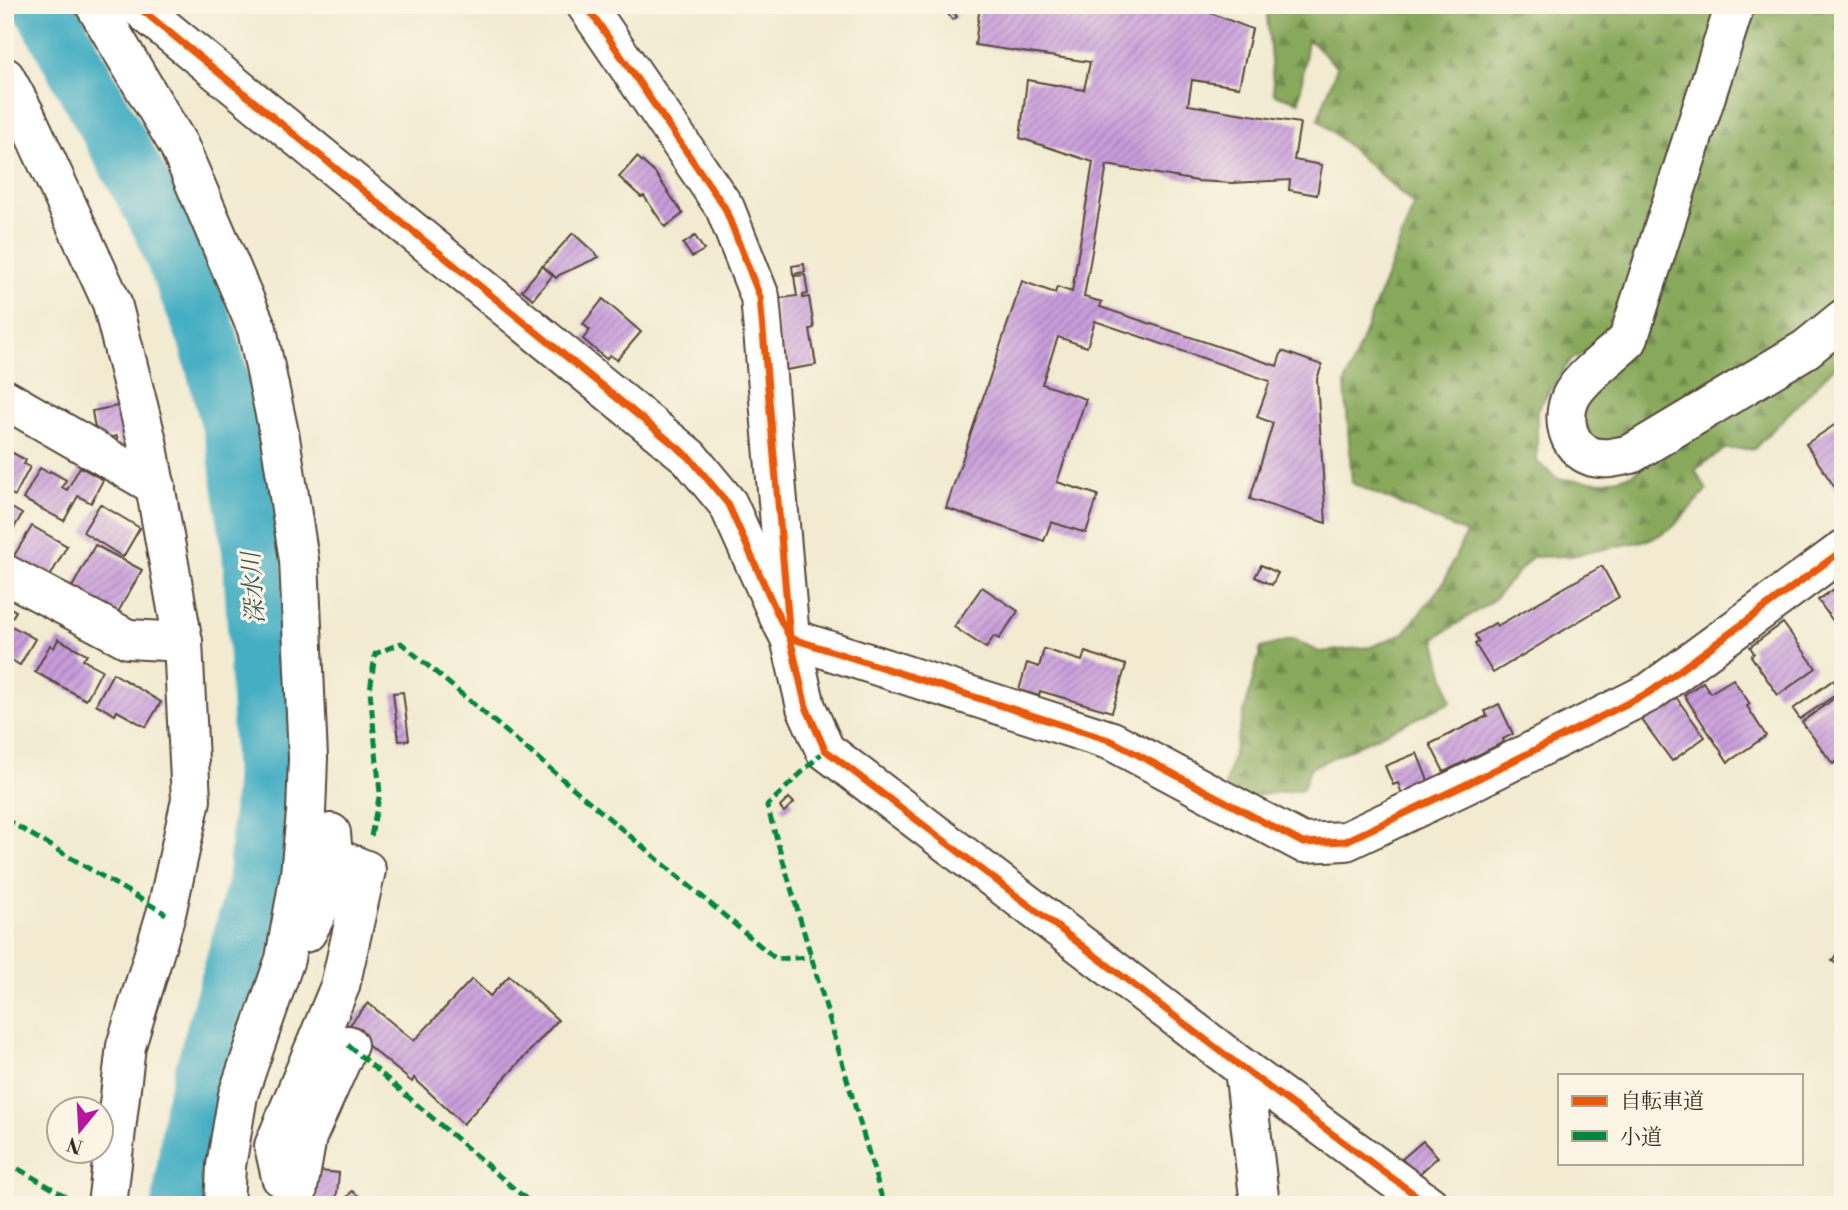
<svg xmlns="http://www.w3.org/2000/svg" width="1848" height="1210" viewBox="0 0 1848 1210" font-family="'Libre Bodoni','Noto Serif JP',serif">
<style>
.forest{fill:url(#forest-firs);stroke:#626a3d;stroke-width:2}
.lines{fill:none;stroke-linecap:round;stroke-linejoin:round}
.river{stroke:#44aec3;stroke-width:60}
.building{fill:url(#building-hatch)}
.minor-casing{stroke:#564739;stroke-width:42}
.minor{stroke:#fff;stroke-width:38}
.quiet{stroke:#00873e;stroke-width:5;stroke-dasharray:10 5;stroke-linecap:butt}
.cycleway-casing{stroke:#fcf5e5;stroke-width:11}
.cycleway{stroke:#e8590c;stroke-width:7}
.labels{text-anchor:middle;stroke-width:6;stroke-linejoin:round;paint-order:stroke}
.water-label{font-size:24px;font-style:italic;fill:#3e5858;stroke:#fcf5e5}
</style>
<defs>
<pattern id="forest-firs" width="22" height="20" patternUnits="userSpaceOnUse" patternTransform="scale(1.75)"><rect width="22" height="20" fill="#88a95c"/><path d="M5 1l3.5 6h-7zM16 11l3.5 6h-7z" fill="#708a4b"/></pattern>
<pattern id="building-hatch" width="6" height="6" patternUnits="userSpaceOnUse" patternTransform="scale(1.75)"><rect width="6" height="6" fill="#c89ddb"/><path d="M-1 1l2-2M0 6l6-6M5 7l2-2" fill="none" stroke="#a480b1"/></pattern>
</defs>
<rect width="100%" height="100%" fill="#fcf5e5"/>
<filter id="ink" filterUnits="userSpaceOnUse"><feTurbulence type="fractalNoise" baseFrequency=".0143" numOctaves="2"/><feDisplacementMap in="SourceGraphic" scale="14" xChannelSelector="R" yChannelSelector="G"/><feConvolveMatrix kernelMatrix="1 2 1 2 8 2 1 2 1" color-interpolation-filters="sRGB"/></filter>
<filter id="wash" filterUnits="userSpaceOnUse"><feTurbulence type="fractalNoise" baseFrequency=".00686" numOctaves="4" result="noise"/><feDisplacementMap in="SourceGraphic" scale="28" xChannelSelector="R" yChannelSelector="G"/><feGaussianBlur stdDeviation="1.57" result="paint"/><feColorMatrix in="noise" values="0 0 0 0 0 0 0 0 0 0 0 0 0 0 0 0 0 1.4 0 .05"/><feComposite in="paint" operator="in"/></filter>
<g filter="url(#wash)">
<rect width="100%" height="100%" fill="#f2ebd2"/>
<!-- forest -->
<g class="forest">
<polygon points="1266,5 1725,5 1613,335 1570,361 1537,410 1537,462 1558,479 1603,482 1634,474 1653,451 1843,331 1843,358 1754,449 1725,449 1695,470 1707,490 1673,527 1652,539 1571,556 1532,557 1491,602 1435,638 1451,702 1310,768 1303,789 1246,797 1225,786 1261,648 1293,639 1319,652 1371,647 1404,633 1444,582 1466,533 1352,483 1345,384 1414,205 1318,119 1337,67 1308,39 1299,102 1274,94"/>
<polygon points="1741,5 1843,5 1843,309 1618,447 1596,441 1581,429 1585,404"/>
</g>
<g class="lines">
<!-- river -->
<polyline class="river" points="43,5 162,225 207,335 236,442 252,551 259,657 265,783 257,886 194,1110 182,1205"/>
</g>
<g id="blocks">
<!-- building -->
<g class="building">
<polygon points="942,5 950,5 957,17 952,20"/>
<polygon points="980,5 1190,5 1252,29 1239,87 1192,80 1188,105 1300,123 1294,160 1322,165 1317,195 1289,190 1290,180 1232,183 1197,181 1107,165 1084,297 1102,302 1100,307 1277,366 1282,351 1322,365 1317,379 1326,523 1250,499 1273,423 1257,417 1270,381 1095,321 1087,347 1058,337 1042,384 1086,399 1057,482 1098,495 1086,533 1051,522 1044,541 946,508 1022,281 1055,293 1057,287 1072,292 1093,162 1020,138 1027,80 1084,90 1090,62 975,45"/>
<polygon points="637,157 655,173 683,214 665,227 644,196 641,197 619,177"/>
<polygon points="573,233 599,257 559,275 556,278 543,266"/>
<polygon points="695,236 704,250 692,257 683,244"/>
<polygon points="804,264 805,272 793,274 792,266"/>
<polygon points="542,266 553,275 533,299 522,290"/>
<polygon points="805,275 808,294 803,295 803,298 809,297 814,328 810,329 816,365 780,371 775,299 797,296 794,276"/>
<polygon points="603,299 641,332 617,360 610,355 606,359 583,339 590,330 583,324"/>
<polygon points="128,404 136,449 120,452 117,436 97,440 92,411"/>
<polygon points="1839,422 1843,427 1843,500 1806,444"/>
<polygon points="5,444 9,446 7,450 26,460 24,464 30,467 15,496 5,491"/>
<polygon points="80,467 103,480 91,503 78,496 64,521 23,499 40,468 49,473 50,471 66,480 62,487 67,490"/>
<polygon points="5,504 22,514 5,544"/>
<polygon points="100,504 140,528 123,557 83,532"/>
<polygon points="32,526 67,546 48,580 12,559"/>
<polygon points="95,545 142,570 117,614 71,589"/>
<polygon points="1261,565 1278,573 1272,585 1255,577"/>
<polygon points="1602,566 1619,597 1493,673 1475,644 1479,642 1475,635 1495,623 1497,626"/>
<polygon points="1843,583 1843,635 1818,600"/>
<polygon points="982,587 1018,611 999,639 994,636 986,648 954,627"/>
<polygon points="5,605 16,611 8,624 35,639 20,665 5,656"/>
<polygon points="1783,623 1816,668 1778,695 1751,656 1754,653 1750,647"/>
<polygon points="58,639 87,654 83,660 102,670 86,700 35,672 50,645 54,648"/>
<polygon points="1044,649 1082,661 1085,652 1126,665 1112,712 1040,691 1039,696 1019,690 1027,663 1039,667"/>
<polygon points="113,673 161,702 146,727 117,711 115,715 96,704"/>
<polygon points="1733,679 1750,704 1747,706 1766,736 1728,762 1684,695 1703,682 1710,693"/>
<polygon points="1833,680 1841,691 1800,719 1793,709"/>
<polygon points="403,692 409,740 399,741 393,693"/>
<polygon points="1675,696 1705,737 1672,761 1642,720"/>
<polygon points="1836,697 1843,705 1843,756 1833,764 1802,722"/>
<polygon points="1499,704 1513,734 1503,739 1504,742 1444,772 1430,744 1487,716 1485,711"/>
<polygon points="1417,753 1429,783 1402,794 1398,783 1393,785 1385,766"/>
<polygon points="789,798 794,803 784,812 780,807"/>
<polygon points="1843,944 1843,968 1832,961"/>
<polygon points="509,976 558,1020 463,1124 414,1078 412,1082 347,1028 368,1003 414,1041 472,979 490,996"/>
<polygon points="1423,1141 1438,1157 1417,1176 1402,1159"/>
<polygon points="319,1171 339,1173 336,1203 316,1201"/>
<polygon points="352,1191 363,1199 359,1205 341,1205"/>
</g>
</g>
</g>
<g filter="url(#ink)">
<use href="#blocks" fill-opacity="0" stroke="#564739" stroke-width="2"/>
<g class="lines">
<!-- minor casing -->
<g class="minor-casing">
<g id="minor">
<polyline points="95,5 179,146 257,329 280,438 299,560 308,758 306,813 300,874 285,959 238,1095 226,1166 224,1205"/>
<polyline points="136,5 689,457 728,504 778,615 790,638 1112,741 1303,843 1346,841 1465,785 1650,692 1843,550"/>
<polyline points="586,5 725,208 760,297 790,638 806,707 825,750 1244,1069 1429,1205"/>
<path d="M1735,5L1628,340C1611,356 1585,374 1573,393C1560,415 1566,449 1593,457C1606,460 1618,457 1631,454L1806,349L1843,319"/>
<polyline points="5,77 25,114 112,303 147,441 183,642 191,800 166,914 126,1046 107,1205"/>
<polyline points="5,399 156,486"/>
<polyline points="5,574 128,639 183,642"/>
<polyline points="290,937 307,932 326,896 333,857 331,833"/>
<polyline points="1244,1069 1260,1205"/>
<polyline points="298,1186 281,1177 274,1146 340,986 366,870 333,857"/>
<polyline points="295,1205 307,1137 348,1045"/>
</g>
</g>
<!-- minor -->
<use href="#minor" class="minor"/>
<!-- quiet -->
<g class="quiet">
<polyline points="825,750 767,806 884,1205"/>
<polyline points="5,819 166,914"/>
<polyline points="371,836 380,793 370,691 375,654 401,643 776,959 811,957"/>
<polyline points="348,1045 533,1205"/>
<polyline points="5,1161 77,1203 106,1201"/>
</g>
<!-- cycleway casing -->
<g class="cycleway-casing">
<g id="cycleway">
<polyline points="136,5 689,457 728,504 778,615 790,638 1112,741 1303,843 1346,841 1465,785 1650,692 1843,550"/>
<polyline points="586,5 725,208 760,297 790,638 806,707 825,750 1244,1069 1429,1205"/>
</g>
</g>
<!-- cycleway -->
<use href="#cycleway" class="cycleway"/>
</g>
</g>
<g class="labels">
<!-- water labels -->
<g class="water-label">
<text transform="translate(253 588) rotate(-94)" y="8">深水川</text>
</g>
</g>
<!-- margin -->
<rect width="1848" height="1210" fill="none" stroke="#fcf5e5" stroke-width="28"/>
<!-- legend -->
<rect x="1558" y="1074" width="245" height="91" fill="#fcf5e5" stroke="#afa495" stroke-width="2"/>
<rect x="1572" y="1096" width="35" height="10" fill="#e8590c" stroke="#afa495" stroke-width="2"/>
<text x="1620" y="1108" font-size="21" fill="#3b2a1e">自転車道</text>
<rect x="1572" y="1131" width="35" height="10" fill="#00873e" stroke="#afa495" stroke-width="2"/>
<text x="1620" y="1144" font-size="21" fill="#3b2a1e">小道</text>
<!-- north arrow -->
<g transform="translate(80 1130) rotate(198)"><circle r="33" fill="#fcf5e5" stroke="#afa495" stroke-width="2"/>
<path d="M0-5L12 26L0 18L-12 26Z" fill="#b5179e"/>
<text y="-10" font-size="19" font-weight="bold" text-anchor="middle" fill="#3b2a1e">N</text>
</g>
</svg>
